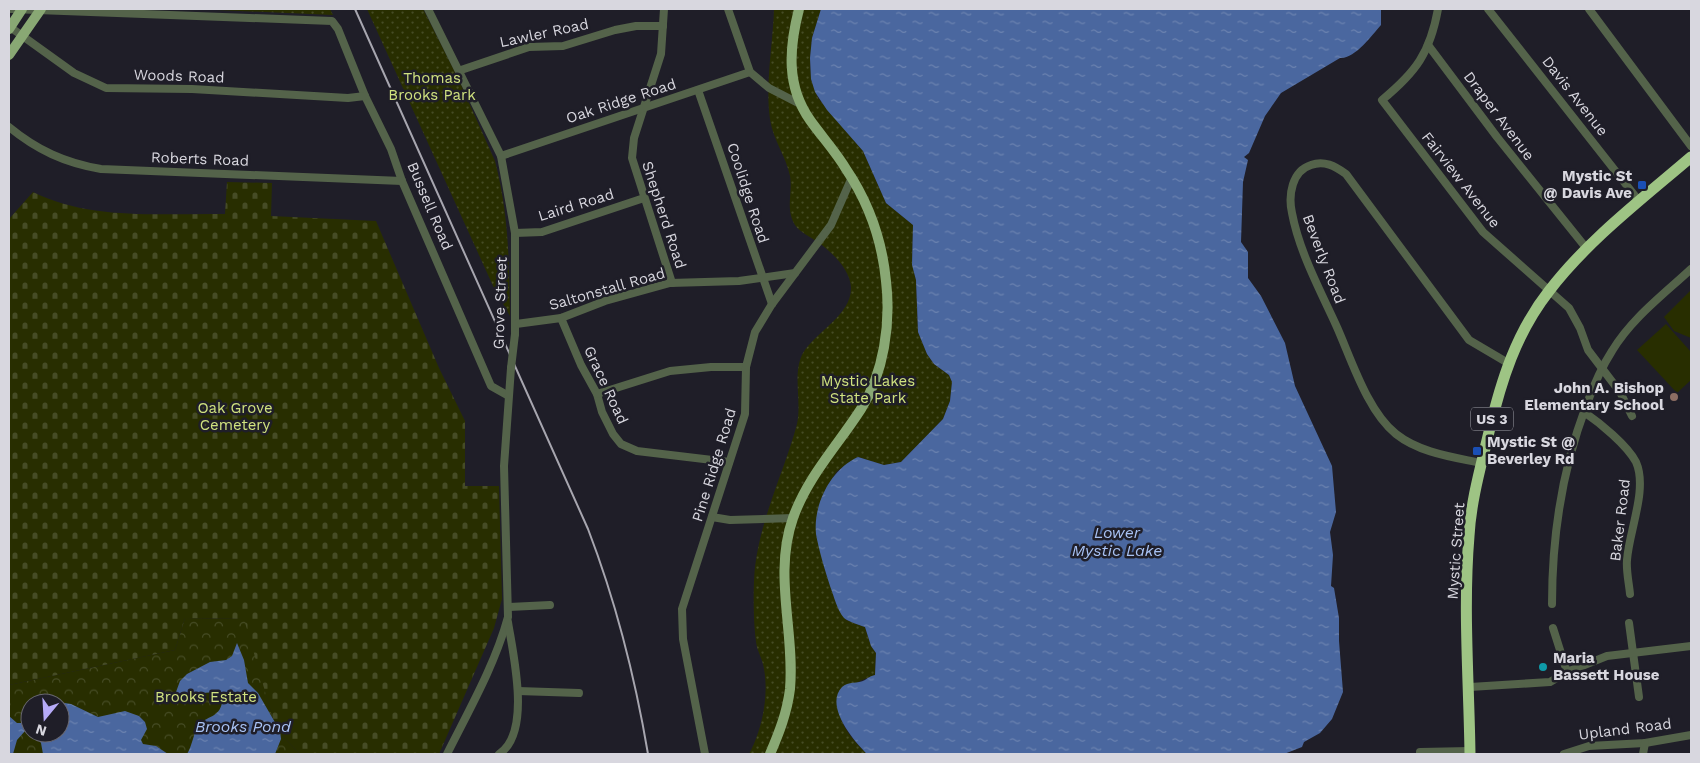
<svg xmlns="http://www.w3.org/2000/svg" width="1700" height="763" viewBox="0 0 1700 763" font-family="'Work Sans',sans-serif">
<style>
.forest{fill:url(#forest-crowns);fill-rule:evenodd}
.cemetery{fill:url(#cemetery-stones)}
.park{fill:url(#park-dots)}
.garden{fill:#282e00}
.water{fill:url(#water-ripples)}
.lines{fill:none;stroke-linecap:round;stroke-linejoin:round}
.minor{stroke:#54634a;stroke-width:8}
.major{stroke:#89a874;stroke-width:10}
.highway{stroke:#9ec484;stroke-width:11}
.rail{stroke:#a7a6af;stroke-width:2}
.minor-bridge{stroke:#54634a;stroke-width:8}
.transit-dot{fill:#1a4fb4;stroke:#1f1e28;stroke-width:2}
.education-dot{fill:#8d6e63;stroke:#1f1e28;stroke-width:2}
.culture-dot{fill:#0f9aa8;stroke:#1f1e28;stroke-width:2}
.labels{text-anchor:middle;stroke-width:5;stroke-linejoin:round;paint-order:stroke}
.shield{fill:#1f1e28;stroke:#a0a0a8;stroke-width:1}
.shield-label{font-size:14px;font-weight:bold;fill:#d8d7df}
.street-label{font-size:15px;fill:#d8d7df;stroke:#1f1e28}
.park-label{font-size:15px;fill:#d0e27f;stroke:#1f1e28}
.poi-label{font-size:15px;font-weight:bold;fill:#d8d7df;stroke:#1f1e28;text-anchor:end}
.water-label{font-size:16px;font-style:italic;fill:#a8c2f4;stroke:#1f1e28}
</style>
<defs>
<pattern id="forest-crowns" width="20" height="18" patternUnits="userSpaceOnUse" patternTransform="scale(1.25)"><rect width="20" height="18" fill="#282e00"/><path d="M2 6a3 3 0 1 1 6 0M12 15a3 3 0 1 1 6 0" fill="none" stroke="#464c25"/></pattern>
<pattern id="cemetery-stones" width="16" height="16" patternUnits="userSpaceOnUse" patternTransform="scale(1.25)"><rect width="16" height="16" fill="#282e00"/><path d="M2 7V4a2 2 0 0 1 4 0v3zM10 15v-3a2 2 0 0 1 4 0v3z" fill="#464c25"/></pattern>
<pattern id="park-dots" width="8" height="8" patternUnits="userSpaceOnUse" patternTransform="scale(1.25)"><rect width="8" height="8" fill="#282e00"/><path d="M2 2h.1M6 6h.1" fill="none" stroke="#464c25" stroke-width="1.8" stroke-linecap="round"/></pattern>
<pattern id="water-ripples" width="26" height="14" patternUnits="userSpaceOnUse" patternTransform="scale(1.25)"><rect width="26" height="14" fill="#4a679f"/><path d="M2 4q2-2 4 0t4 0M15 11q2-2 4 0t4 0" fill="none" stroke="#6c83b0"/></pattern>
</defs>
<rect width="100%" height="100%" fill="#1f1e28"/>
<!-- forest -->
<path class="forest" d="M185,618L245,619L276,729L300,754H9V685L175,650ZM30,703H60V733H30Z"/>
<!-- cemetery -->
<path class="cemetery" d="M227,182L272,183L271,216L376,221L439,368L465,421V486H499L502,599L494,628L439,754H300L276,729L244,619L185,618L175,650L9,685V219L33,192C91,221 162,213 225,214Z"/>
<!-- park -->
<g class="park">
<polygon points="193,9 330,9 333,15"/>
<path d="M367,9H423L457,76L495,161C509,215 509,261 510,316L494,288Z"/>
<path d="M774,9H821L812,38L810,58L811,79L818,98L863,151L886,203L913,225L912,264L916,280L918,332L927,354L934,364L949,375L952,382L950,401L943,419L901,462L884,465L858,457L837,471L828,485L822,497L816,533L825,570L836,603L846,620L865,627L871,646L876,653L875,675C861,680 851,685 839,694C835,720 849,736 867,754H749C762,730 769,696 764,669C763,661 759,654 757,647C753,629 753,585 755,567C761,517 784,472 797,424C802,401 792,373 803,353C816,331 852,315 851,287C850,268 828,248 813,239C807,235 799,231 795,225C785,209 793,192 790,176C786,156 773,140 770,119C765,84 773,44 774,9Z"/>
</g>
<!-- garden -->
<g class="garden">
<polygon points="1691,290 1691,338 1674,331 1664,317"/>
<polygon points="1666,324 1691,352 1691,380 1677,393 1637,350"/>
</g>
<!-- water -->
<g class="water">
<path d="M821,9H1381V25C1372,35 1355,59 1340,58L1281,93L1265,116L1249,153L1244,157L1248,160L1243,182L1241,242L1248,252V278L1261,296L1285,343L1295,386L1332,466L1336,512L1330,532L1333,555L1331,586L1334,588L1339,618V641L1343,692L1332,719L1320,733L1304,742L1302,747L1284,754H867C854,741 824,706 842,687C848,681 858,684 865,680C868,678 870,676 875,675L876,653L871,646L865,627C859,625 849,622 844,618C837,610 834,596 830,586C825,570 819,551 816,534C813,504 831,469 858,457L884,465L901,462L943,419L950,401L952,382L949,375L934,364L927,354L918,332L916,280L912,265L913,225L886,203L863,151L827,110L815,92L811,79L810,58L812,38Z"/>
<path d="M237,643L244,660L248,683L258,693L280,731L281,739L275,754H187C192,746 193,736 197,728C205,713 222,722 223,695L215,692L179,695L176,692L180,681L187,674L210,662L226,660L232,656Z"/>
<polygon points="52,701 71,704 98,717 125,711 139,716 145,722 147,729 141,740 143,744 156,746 168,754 43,754 41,743 33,733 60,733 60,703 45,703"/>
<polygon points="9,716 17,723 30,723 30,731 25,731 17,740 13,754 9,754"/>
</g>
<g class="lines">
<!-- minor -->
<g class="minor">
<polyline points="11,9 332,21 338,29 365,96 391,149 402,181 491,386 507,395"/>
<polyline points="428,9 501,156 515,233 515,334"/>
<polyline points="664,9 661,54 634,138 632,158 672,283"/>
<polyline points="728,9 750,72 769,88 800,104"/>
<path d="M1438,9C1430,53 1416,72 1382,100L1483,232L1569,308L1580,328L1588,350L1620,392L1632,416"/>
<polyline points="1488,9 1639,201"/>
<polyline points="1589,9 1691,146"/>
<polyline points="10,27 74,73 106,88 192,89 348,98 365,96"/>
<polyline points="1428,45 1497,137 1587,249"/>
<polyline points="461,70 529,47 563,46 615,30 636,26 663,26"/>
<polyline points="698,90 772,304"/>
<path d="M9,127C37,150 65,163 101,169L402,181"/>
<polyline points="501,156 750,72"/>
<polyline points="515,233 542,232 644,198"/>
<polyline points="561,318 581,365 597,394 602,412 613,434 621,444 637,451 729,462"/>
<polyline points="516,324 561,318 605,301 670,283 739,281 795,273"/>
<polyline points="597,394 670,371 711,367 746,367"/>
<path d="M1584,412C1600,423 1627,445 1636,462C1648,489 1629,531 1627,560C1626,571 1629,583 1630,594"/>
<path d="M1481,463C1453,457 1420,453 1396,434C1367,411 1351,358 1336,325C1320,290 1299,251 1292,213C1288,195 1292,171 1311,165C1324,160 1335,166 1346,174L1469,340L1508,363"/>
<polyline points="712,517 730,520 793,518"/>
<path d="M1552,604C1552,535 1562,470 1586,406C1593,387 1601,368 1612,351C1632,318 1663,295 1691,269"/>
<polyline points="509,607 550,605"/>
<polyline points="1629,623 1639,697"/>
<polyline points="1553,628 1567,672"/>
<polyline points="1470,687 1550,682 1567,672 1607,656 1691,646"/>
<polyline points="518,691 579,693"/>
<path d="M447,754C469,710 495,665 508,617L504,466L511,368"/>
<path d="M499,754C532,733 513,654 508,622"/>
<polyline points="705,754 683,639 682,609 745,414 746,367 755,332 772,304 831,225 852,177"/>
<polyline points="1420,754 1420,752 1470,751"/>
<polyline points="1564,754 1589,746 1645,743 1691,735"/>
<polyline points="1643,754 1645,743"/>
</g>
<!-- major -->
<g class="major">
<polyline points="9,29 22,9"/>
<polyline points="9,55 41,9"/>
<path d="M770,754C779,733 787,713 790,689C795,631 773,575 793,518C808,476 838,445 861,409C884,373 891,323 886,281C882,240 869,203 846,169C836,152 822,137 810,120C786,86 789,48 799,9"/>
</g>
<!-- highway -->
<path class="highway" d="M1470,754C1469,682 1463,608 1469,536C1471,500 1481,466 1489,432C1501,381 1516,333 1549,291C1588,240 1642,199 1691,157"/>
<!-- rail -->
<path class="rail" d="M355,9L588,529C616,602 635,677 648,754"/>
<!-- minor-bridge -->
<polyline class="minor-bridge" points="511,368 515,334"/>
</g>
<!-- markers -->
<g class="transit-dot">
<rect x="1637" y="180" width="10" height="10" rx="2.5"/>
<rect x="1472" y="446" width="10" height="10" rx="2.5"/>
</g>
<circle class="education-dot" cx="1674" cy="397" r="5"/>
<circle class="culture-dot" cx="1543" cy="667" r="5"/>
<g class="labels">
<!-- shield labels -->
<rect class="shield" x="1471" y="407.5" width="42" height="23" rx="4"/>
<g class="shield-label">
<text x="1492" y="424">US 3</text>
</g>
<!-- street labels -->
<g class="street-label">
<text transform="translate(544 33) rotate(-12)" y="5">Lawler Road</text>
<text transform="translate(179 76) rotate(2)" y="5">Woods Road</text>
<text transform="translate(1575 96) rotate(52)" y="5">Davis Avenue</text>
<text transform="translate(621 101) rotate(-18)" y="5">Oak Ridge Road</text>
<text transform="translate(1499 116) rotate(53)" y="5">Draper Avenue</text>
<text transform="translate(200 159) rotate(2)" y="5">Roberts Road</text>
<text transform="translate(1461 180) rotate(52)" y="5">Fairview Avenue</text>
<text transform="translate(748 193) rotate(72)" y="5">Coolidge Road</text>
<text transform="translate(576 205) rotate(-17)" y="5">Laird Road</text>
<text transform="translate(430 206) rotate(67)" y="5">Bussell Road</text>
<text transform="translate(664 215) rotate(72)" y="5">Shepherd Road</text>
<text transform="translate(1324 259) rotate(69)" y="5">Beverly Road</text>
<text transform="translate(607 289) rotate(-16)" y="5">Saltonstall Road</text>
<text transform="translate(500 303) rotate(-88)" y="5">Grove Street</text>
<text transform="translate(606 385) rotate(65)" y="5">Grace Road</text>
<text transform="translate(714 465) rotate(-73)" y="5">Pine Ridge Road</text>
<text transform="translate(1620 520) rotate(-83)" y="5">Baker Road</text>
<text transform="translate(1456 551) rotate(-86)" y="5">Mystic Street</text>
<text transform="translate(1625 729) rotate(-7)" y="5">Upland Road</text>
</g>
<!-- park labels -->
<g class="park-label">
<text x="432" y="83">Thomas<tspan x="432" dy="17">Brooks Park</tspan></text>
<text x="868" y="386">Mystic Lakes<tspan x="868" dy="17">State Park</tspan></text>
<text x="235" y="413">Oak Grove<tspan x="235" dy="17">Cemetery</tspan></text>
<text x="206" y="702">Brooks Estate</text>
</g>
<!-- poi labels -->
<g class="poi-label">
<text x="1632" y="181">Mystic St<tspan x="1632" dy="17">@ Davis Ave</tspan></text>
<text x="1664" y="393">John A. Bishop<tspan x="1664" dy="17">Elementary School</tspan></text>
<text x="1487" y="447" text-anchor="start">Mystic St @<tspan x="1487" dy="17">Beverley Rd</tspan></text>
<text x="1553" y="663" text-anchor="start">Maria<tspan x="1553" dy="17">Bassett House</tspan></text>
</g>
<!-- water labels -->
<g class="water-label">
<text x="1117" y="538">Lower<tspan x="1117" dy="18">Mystic Lake</tspan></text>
<text x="243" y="732">Brooks Pond</text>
</g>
</g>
<!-- border -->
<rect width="1700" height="763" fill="none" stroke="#d8d7df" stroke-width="20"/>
<!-- north arrow -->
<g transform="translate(45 718) rotate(198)"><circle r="24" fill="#1f1e28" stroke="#696871"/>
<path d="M0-4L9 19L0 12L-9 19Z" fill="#b6abf8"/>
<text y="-8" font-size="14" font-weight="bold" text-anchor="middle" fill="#d8d7df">N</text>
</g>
</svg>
